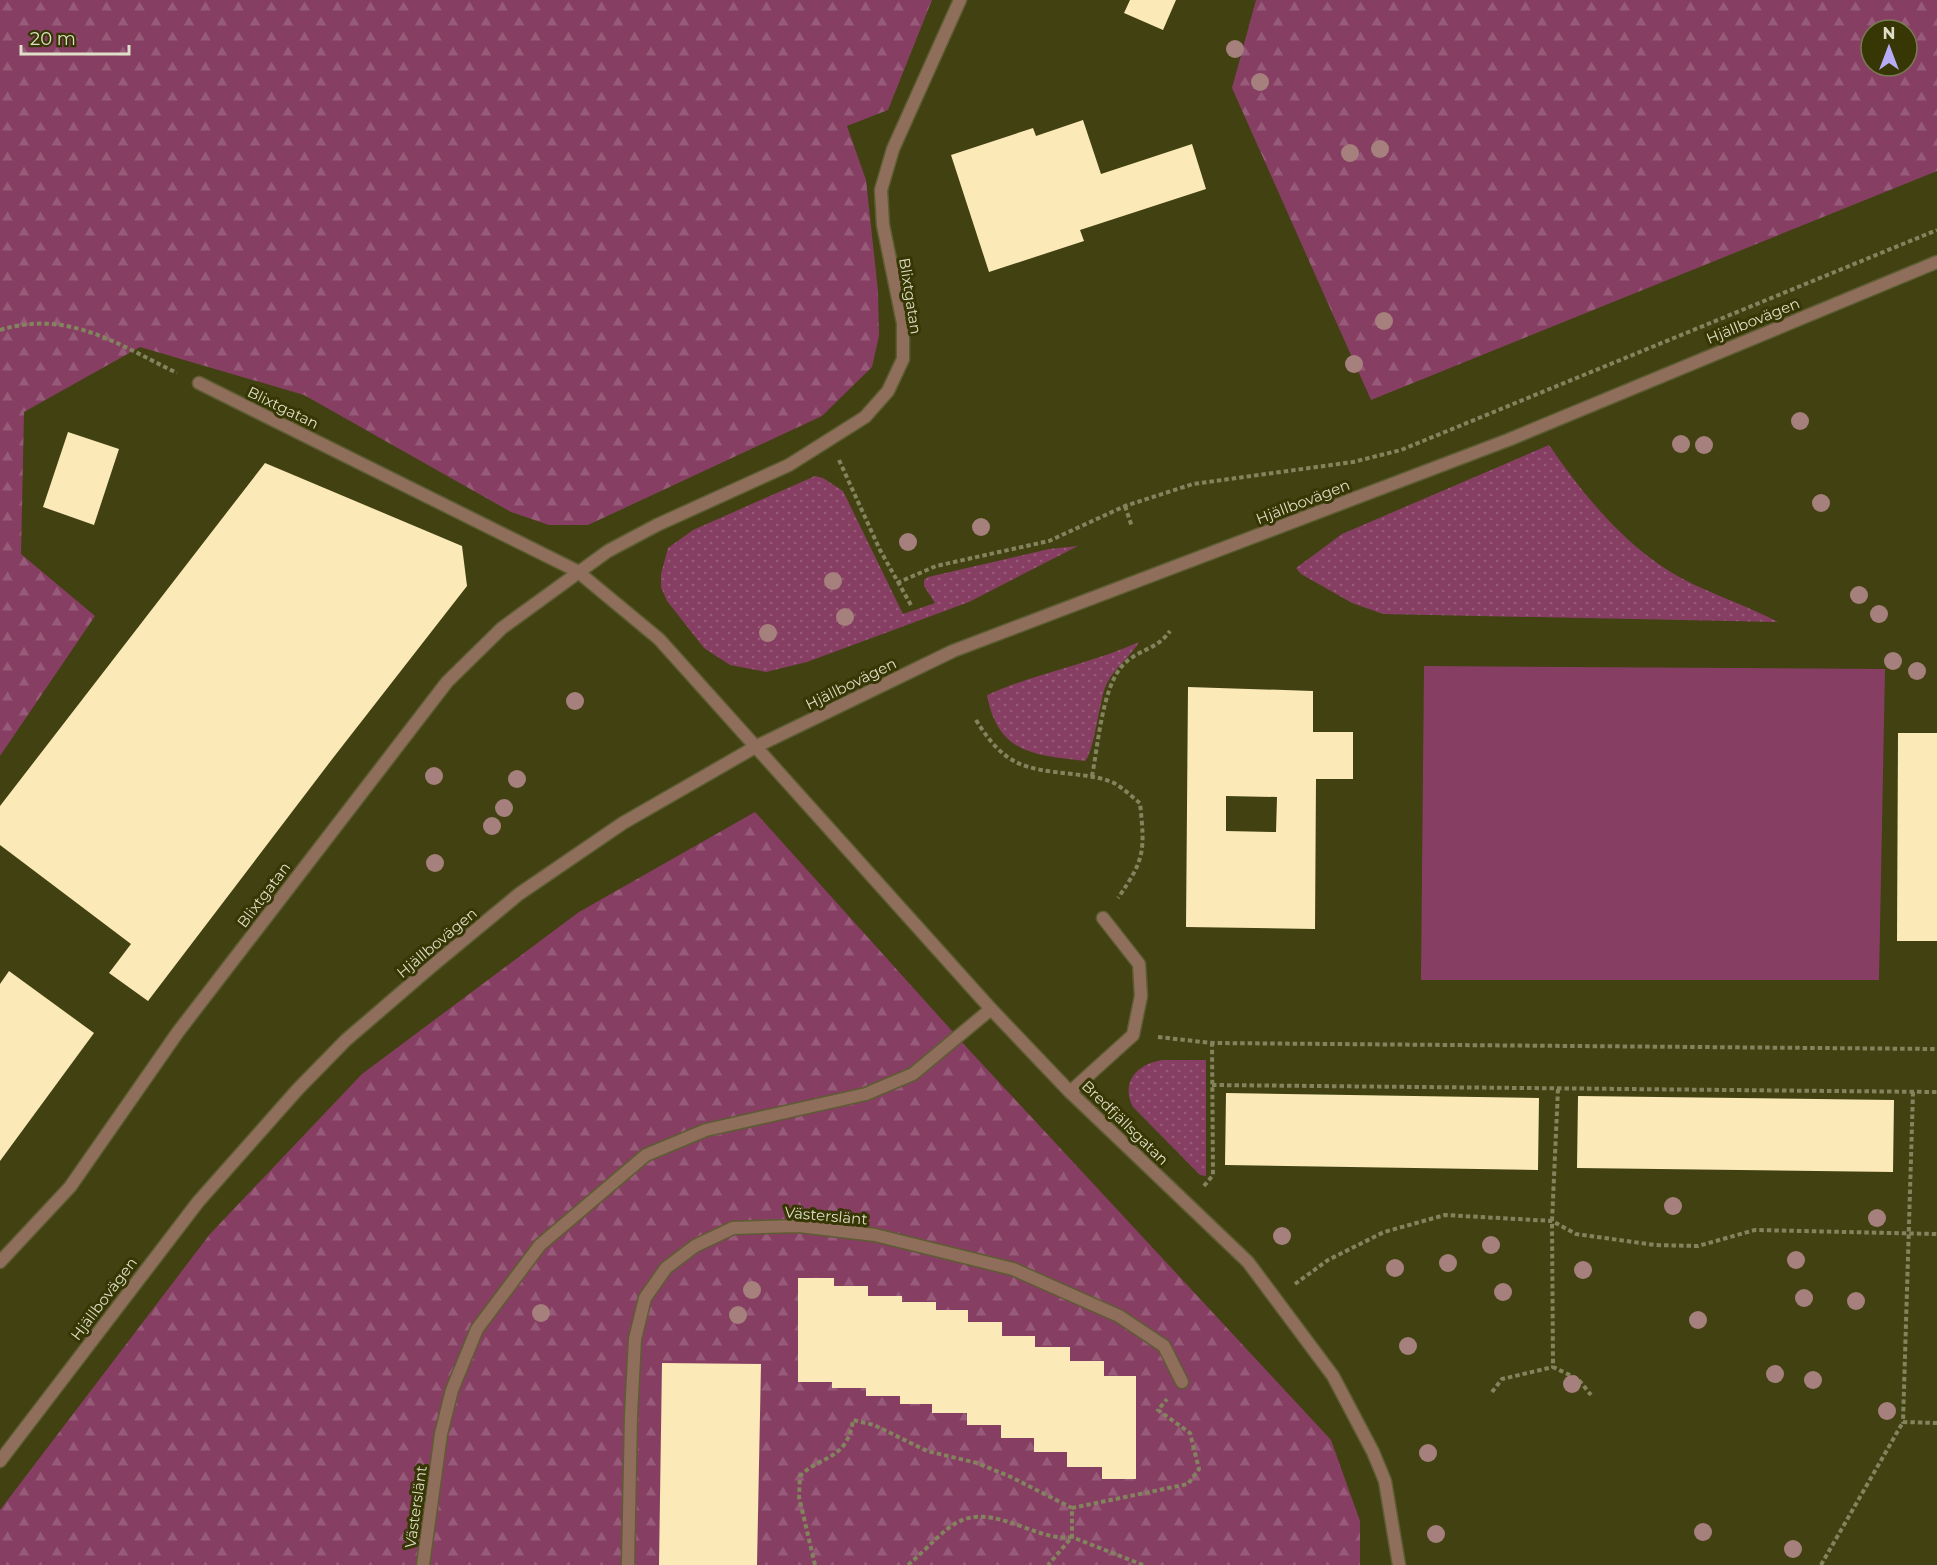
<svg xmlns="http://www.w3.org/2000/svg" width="1937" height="1565" viewBox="0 0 1937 1565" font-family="Montserrat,sans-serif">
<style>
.grass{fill:url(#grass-dots)}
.forest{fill:url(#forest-firs);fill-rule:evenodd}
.pitch{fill:#863f63}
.building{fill:#fbe9b7;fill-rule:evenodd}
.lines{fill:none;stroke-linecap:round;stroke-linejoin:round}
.service-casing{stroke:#5d5d32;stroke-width:15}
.minor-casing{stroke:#5d5d32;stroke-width:15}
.tertiary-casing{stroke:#5d5d32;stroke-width:15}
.path{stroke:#83835e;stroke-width:4;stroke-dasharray:4.5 3;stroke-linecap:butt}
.service{stroke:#906e5c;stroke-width:12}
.minor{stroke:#906e5c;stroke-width:12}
.tertiary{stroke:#906e5c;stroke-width:12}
.tree{fill:#a5807c}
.labels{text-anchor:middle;stroke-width:6;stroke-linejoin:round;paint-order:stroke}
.street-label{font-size:15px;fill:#dedfc6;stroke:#373705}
</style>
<defs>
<pattern id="grass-dots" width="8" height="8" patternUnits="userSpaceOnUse" patternTransform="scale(1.5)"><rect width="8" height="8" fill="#863f63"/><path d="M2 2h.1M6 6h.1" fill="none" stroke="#975a78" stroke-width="1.8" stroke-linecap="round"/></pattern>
<pattern id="forest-firs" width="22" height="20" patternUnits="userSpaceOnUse" patternTransform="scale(1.5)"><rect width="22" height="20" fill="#863f63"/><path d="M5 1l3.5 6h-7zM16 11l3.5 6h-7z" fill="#975a78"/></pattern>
</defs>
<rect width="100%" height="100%" fill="#414112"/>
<!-- grass -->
<g class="grass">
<path d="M1549,445C1582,493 1619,539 1669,571C1703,592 1742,603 1778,622L1383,614L1352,603L1301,574L1296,568L1342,534Z"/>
<polygon points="815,476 823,478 843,491 903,614 935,603 924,586 924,580 928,577 1049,549 1078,546 969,602 807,662 766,672 730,665 704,648 667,601 661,587 661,574 668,548 693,530"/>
<path d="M1139,642C1129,659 1113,668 1105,688C1099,704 1094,752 1085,761C1034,755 998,754 987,695C1036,673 1090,664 1139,642Z"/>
<path d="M1162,1060H1206V1176L1200,1175L1133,1107C1120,1082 1137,1064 1162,1060Z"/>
</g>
<!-- forest -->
<g class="forest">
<polygon points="0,0 932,0 888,110 847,126 866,180 878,291 879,336 872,367 822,416 588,525 549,525 511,512 304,395 140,347 24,412 21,554 95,616 0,756"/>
<path d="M1256,0H1937V171L1371,400L1232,88ZM1871,30H1907V66H1871Z"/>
<polygon points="755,812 971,1052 1331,1440 1360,1521 1360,1565 0,1565 0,1510 210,1234 362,1074 579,912"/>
</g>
<!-- pitch -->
<polygon class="pitch" points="1424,666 1885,669 1879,980 1421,980"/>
<!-- building -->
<g class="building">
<polygon points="1130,0 1176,0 1163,30 1124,13"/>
<polygon points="1083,120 1101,174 1192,144 1206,189 1080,230 1084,241 989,272 951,155 1033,128 1036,136"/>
<polygon points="68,432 119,449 94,525 43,507"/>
<polygon points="265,463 462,546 467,586 333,758 148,1001 109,973 131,944 0,845 0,806"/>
<path d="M1188,687L1313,691V732H1353V779H1316L1315,929L1186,927ZM1226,796L1277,797L1276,832L1226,831Z"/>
<polygon points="1898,733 1937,733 1937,941 1897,941"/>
<polygon points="9,971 94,1033 0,1161 0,984"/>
<polygon points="1226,1093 1539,1098 1538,1170 1225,1165"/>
<polygon points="1578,1096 1894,1100 1893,1172 1577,1168"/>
<polygon points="798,1278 834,1278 834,1286 868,1286 868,1296 902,1296 902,1302 936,1302 936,1310 968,1310 968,1322 1002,1322 1002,1336 1035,1336 1035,1347 1070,1347 1070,1361 1104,1361 1104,1376 1136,1376 1136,1479 1102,1479 1102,1467 1067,1467 1067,1452 1034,1452 1034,1438 1001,1438 1001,1425 967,1425 967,1413 932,1413 932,1404 900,1404 900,1396 866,1396 866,1388 832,1388 832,1382 798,1382"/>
<polygon points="662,1363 761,1364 757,1565 659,1565"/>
</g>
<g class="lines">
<!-- service casing -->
<g class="service-casing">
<polyline id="service" points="1070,1092 1133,1035 1141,996 1139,964 1103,918"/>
</g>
<!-- minor casing -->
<g class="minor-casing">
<g id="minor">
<polyline points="199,383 577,571 659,639 991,1009 1070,1092 1248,1262 1333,1376 1373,1452 1385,1481 1399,1565"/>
<polyline points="0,1262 70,1187 178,1032 447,682 502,628 608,551 657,525 789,465 865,417 888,391 903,359 903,323 883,225 881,190 893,149 960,0"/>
<polyline points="423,1565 441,1434 452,1390 477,1329 540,1245 646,1155 706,1130 866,1094 913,1074 991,1009"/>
<polyline points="628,1565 631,1415 635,1339 645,1298 666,1268 695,1246 733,1228 799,1226 875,1235 1013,1269 1119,1316 1164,1346 1182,1382"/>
</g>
</g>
<!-- tertiary casing -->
<g class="tertiary-casing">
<polyline id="tertiary" points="0,1461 198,1202 298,1089 346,1040 432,966 519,894 623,823 757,746 953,651 1508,440 1937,262"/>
</g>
<!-- path -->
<g class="path">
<path d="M0,330C68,309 117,344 177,373"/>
<polyline points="839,460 880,550 912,607"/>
<polyline points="1125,506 1132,527"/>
<polyline points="897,583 936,566 1049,541 1125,506 1193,484 1353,462 1401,450 1937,230"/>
<path d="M976,720C1004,765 1022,769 1073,774C1087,776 1101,777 1114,783C1123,788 1132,797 1140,803C1145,851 1145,859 1118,898"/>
<path d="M1092,776C1098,746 1102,689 1122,666C1137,649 1156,651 1170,631"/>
<polyline points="1158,1037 1212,1043 1937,1049"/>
<polyline points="1212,1085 1937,1092"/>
<polyline points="1558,1089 1552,1221 1553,1367 1578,1379 1591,1395"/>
<polyline points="1913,1092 1903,1422 1937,1423"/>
<polyline points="1204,1186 1213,1175 1212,1043"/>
<polyline points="1295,1284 1328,1260 1384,1232 1445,1215 1552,1221 1576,1234 1655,1245 1698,1246 1755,1230 1937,1234"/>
<polyline points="1492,1392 1502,1379 1553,1367"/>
<path d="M815,1565L799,1497L800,1476C822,1454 847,1461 853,1420L874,1425L927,1451L977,1463L1011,1477L1072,1508"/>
<path d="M908,1565C953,1526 958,1502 1023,1527C1041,1533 1053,1539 1072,1537L1048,1565"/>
<polyline points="1143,1565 1072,1537 1072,1508 1188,1484 1199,1469 1190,1433 1158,1410 1167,1399"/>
<polyline points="1821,1565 1903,1422"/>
</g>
<!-- service -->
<use href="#service" class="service"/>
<!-- minor -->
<use href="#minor" class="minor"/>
<!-- tertiary -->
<use href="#tertiary" class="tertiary"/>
</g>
<!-- trees -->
<g class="tree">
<circle cx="1235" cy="49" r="9"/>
<circle cx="1260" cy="82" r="9"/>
<circle cx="1380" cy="149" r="9"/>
<circle cx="1350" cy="153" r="9"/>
<circle cx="1384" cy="321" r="9"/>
<circle cx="1354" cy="364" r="9"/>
<circle cx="1800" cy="421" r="9"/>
<circle cx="1681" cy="444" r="9"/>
<circle cx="1704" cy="445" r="9"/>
<circle cx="1821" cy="503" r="9"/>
<circle cx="981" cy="527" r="9"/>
<circle cx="908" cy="542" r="9"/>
<circle cx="833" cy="581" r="9"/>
<circle cx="1859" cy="595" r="9"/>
<circle cx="1879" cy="614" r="9"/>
<circle cx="845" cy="617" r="9"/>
<circle cx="768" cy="633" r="9"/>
<circle cx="1893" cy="661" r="9"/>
<circle cx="1917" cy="671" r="9"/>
<circle cx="575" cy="701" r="9"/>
<circle cx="434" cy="776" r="9"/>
<circle cx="517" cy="779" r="9"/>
<circle cx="504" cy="808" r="9"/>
<circle cx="492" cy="826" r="9"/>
<circle cx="435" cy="863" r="9"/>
<circle cx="1673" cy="1206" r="9"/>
<circle cx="1877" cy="1218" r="9"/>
<circle cx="1282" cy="1236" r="9"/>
<circle cx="1491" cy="1245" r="9"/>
<circle cx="1796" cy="1260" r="9"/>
<circle cx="1448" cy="1263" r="9"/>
<circle cx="1395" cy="1268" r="9"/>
<circle cx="1583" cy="1270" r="9"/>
<circle cx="752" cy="1290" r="9"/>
<circle cx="1503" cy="1292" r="9"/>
<circle cx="1804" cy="1298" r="9"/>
<circle cx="1856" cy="1301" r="9"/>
<circle cx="541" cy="1313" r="9"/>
<circle cx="738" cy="1315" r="9"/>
<circle cx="1698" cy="1320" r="9"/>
<circle cx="1408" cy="1346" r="9"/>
<circle cx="1775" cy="1374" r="9"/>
<circle cx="1813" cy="1380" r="9"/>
<circle cx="1572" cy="1384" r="9"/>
<circle cx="1887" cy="1411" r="9"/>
<circle cx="1428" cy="1453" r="9"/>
<circle cx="1703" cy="1532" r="9"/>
<circle cx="1436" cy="1534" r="9"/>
<circle cx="1793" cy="1549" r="9"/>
</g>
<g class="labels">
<!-- street labels -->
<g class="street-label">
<text transform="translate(910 296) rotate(81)" y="5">Blixtgatan</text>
<text transform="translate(1753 321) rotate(-22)" y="5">Hjällbovägen</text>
<text transform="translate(283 408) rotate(26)" y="5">Blixtgatan</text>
<text transform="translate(1303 502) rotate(-21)" y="5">Hjällbovägen</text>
<text transform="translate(851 684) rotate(-26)" y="5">Hjällbovägen</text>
<text transform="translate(264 895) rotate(-53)" y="5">Blixtgatan</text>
<text transform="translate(437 943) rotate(-40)" y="5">Hjällbovägen</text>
<text transform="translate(1125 1123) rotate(44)" y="5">Bredfjällsgatan</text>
<text transform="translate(826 1216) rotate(5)" y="5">Västerslänt</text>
<text transform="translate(104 1299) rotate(-53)" y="5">Hjällbovägen</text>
<text transform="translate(416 1507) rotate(-82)" y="5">Västerslänt</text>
</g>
</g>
<!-- north arrow -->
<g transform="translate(1889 48)"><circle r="28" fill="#373705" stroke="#7a7a52" stroke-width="1.5"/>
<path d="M0-4.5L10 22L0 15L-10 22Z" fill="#b6acf8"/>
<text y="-9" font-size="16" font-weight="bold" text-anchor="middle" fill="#dedfc6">N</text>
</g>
<!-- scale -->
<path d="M21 45v9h108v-9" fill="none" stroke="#dedfc6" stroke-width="3"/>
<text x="30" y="45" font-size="18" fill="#dedfc6" stroke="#373705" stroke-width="4.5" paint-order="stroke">20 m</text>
</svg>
